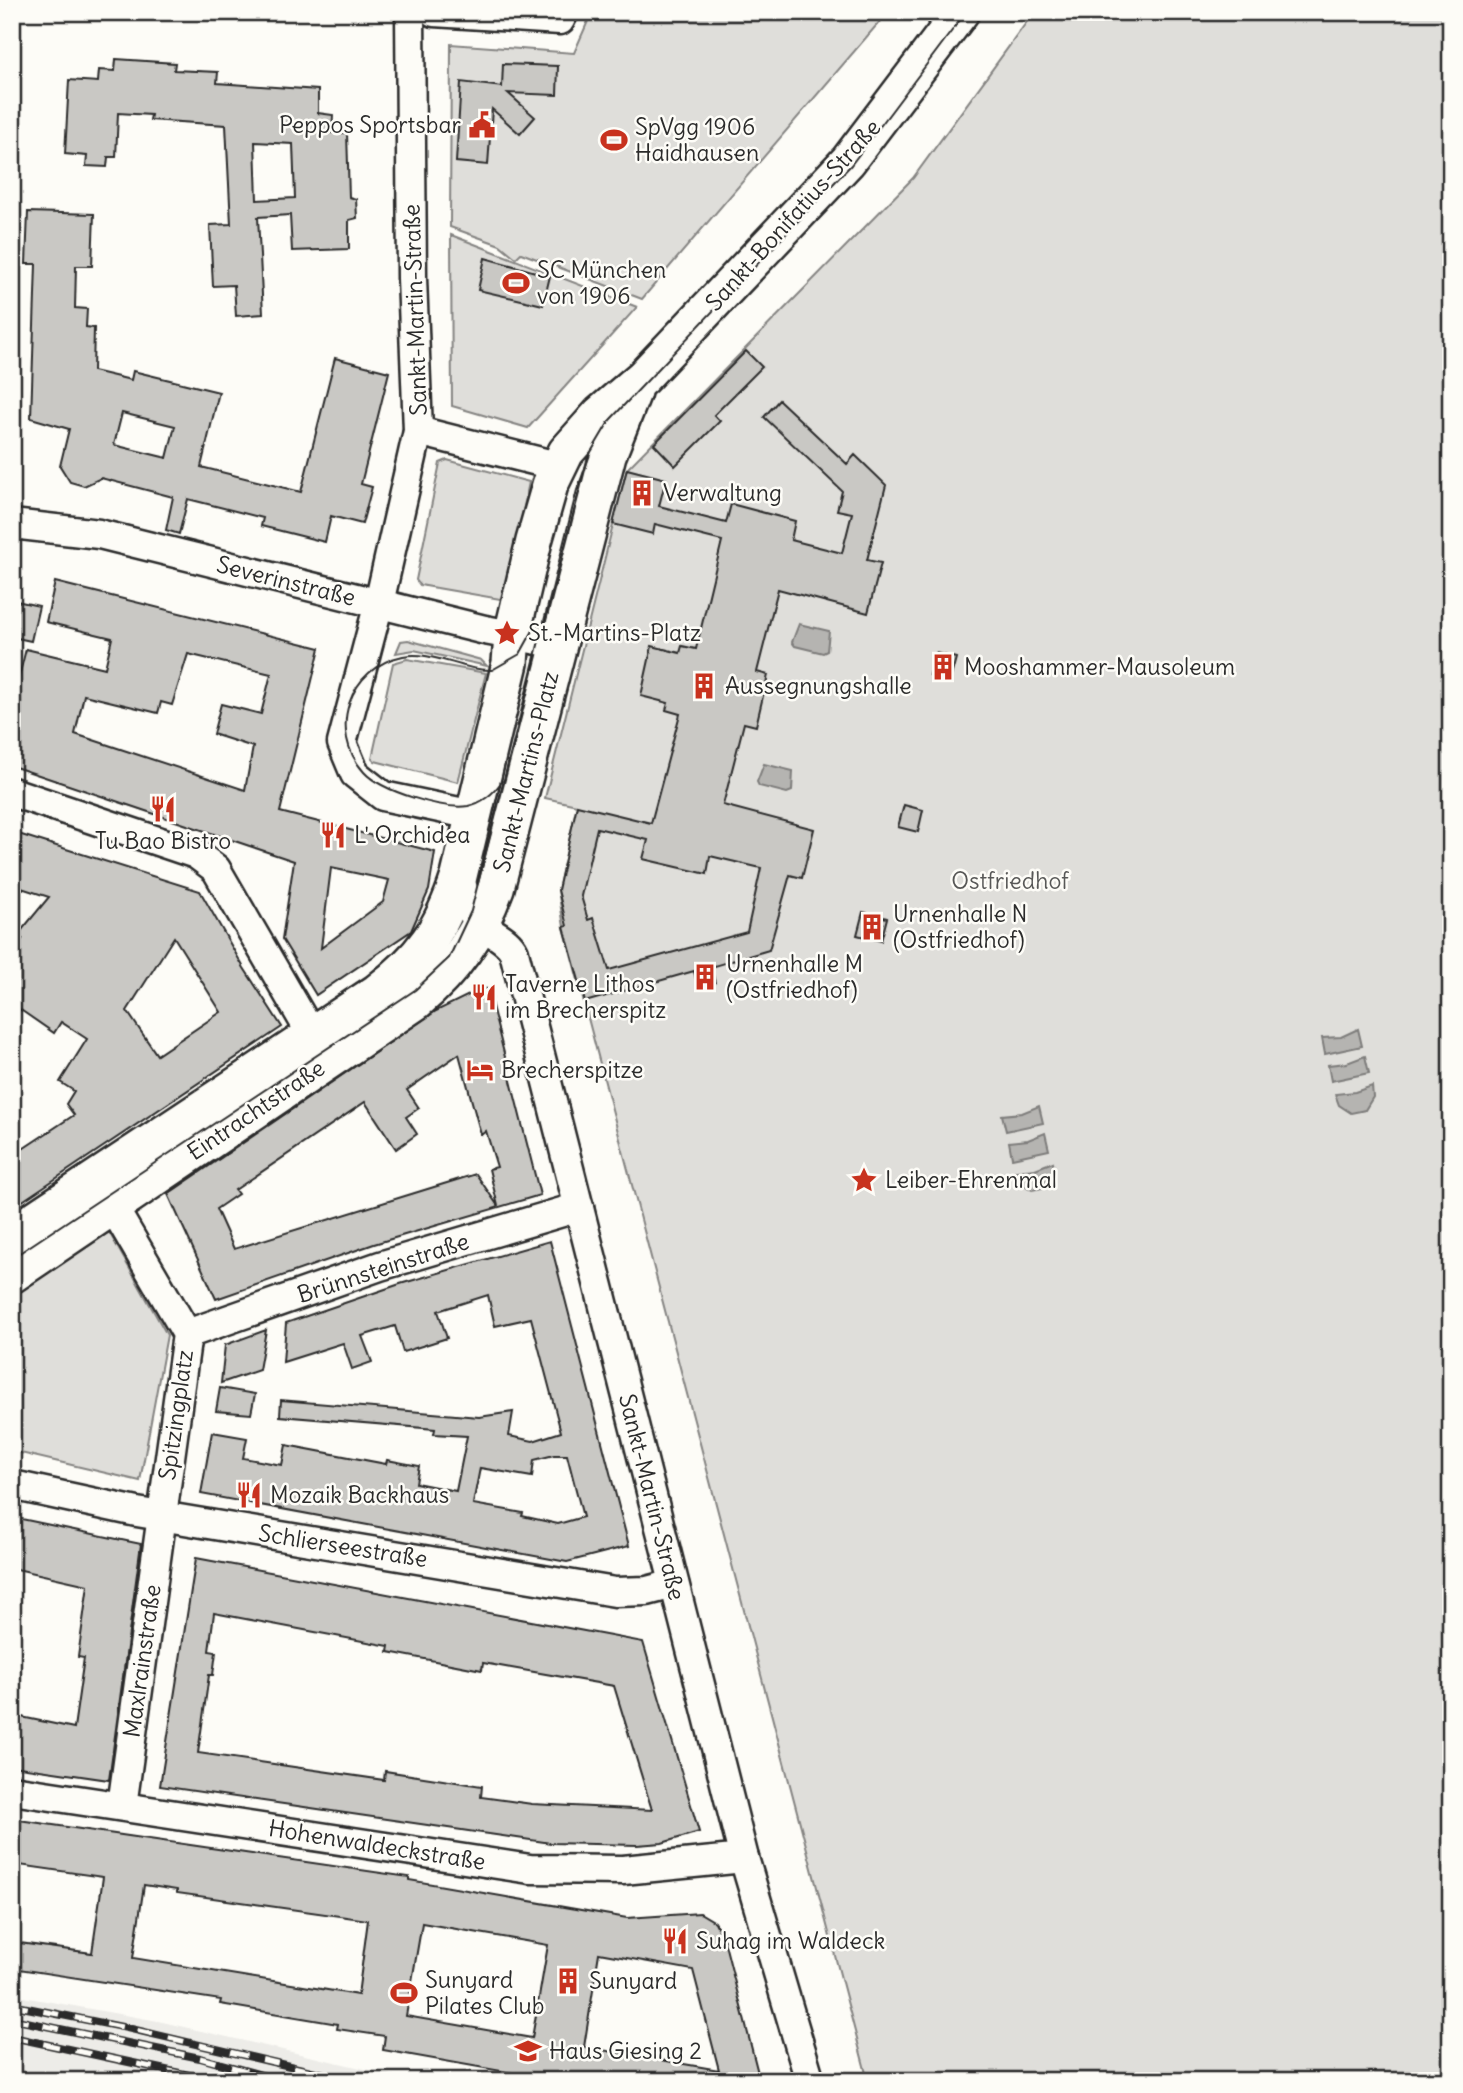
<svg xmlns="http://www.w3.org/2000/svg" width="1463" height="2093" viewBox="0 0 1463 2093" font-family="Delius,sans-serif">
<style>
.built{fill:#edece8}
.green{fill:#dfdeda;stroke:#858482;stroke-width:2}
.water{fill:#b5b4b1;stroke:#7e7d7b;stroke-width:2}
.building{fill:#c9c8c4;stroke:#2b2b2b;stroke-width:2;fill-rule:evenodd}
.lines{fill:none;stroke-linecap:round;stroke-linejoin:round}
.minor-casing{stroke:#2b2b2b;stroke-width:33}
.major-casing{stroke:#2b2b2b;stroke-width:40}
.minor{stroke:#fdfcf7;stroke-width:28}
.major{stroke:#fdfcf7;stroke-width:35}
.tram{stroke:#2b2b2b;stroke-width:2}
.rail-casing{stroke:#2b2b2b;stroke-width:8}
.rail{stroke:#fdfcf7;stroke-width:5;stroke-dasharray:16;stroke-linecap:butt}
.labels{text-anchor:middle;stroke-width:5;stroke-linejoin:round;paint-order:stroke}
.poi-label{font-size:23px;fill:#2b2b2b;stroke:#fdfcf7;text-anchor:start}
.street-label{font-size:23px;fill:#2b2b2b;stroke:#fdfcf7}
.park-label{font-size:23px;fill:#585857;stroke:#fdfcf7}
</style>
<rect width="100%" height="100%" fill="#fdfcf7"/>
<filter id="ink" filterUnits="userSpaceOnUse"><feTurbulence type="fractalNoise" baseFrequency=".0143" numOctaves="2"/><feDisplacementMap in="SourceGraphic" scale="14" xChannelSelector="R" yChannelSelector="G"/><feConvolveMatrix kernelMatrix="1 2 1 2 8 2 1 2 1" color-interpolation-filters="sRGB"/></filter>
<g filter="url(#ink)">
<!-- built -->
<polygon class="built" points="12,1995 158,2021 417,2081 12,2081"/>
<!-- green -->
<g class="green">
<polygon points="592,12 888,12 642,299 521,253 516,258 500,245 450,227 451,44 574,53"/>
<polygon points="1034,12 1451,12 1451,2081 868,2081 564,927 558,890 577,805 545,798 627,469 913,178"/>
<polygon points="451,235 637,307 528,428 452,406"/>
<polygon points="447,460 529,482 506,594 500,599 420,585 416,580 440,463"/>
<polygon points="408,640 481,660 487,666 414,650 396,653 401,641"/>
<polygon points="407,659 486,673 458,782 375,761 372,758 393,663"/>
<polygon points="109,1232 167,1335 140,1481 12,1451 12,1296"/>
</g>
<!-- water -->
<g class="water">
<polygon points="799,624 829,631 827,651 823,653 795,646 792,642"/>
<polygon points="764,764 793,771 792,791 787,793 759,786 757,782"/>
<polygon points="1358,1029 1362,1046 1325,1054 1322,1038 1341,1037"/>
<polygon points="1365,1056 1369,1073 1331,1081 1328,1065 1347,1063"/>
<polygon points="1372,1086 1373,1097 1365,1110 1351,1113 1339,1105 1335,1094 1355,1092"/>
<polygon points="1039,1106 1043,1123 1006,1131 1002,1115 1022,1113"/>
<polygon points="1045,1133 1049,1150 1012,1158 1009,1142 1028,1140"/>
<polygon points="1053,1162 1054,1174 1046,1187 1032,1190 1020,1182 1016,1171 1035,1169"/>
</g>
<!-- building -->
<g class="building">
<path d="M116,59L175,63L174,70L218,72L217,83L318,90V113L333,115L332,133H347L349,197L356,199L357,218L349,220V249L292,251L290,215L258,217L263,314L236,316L234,285L213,286L210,225L231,224L226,125L150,120L151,115L118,113L116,157H108L107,167L86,166L87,156L65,154L69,80L98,82L99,70L115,71ZM255,142L293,144L295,198L257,200Z"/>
<polygon points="503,64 558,66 557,95 508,93 535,117 520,134 492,109 488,165 456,162 461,82 502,87"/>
<path d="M28,212L94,214L92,266H76L75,308L87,309L86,327L94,328L93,371L131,380L133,371L219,392L201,467L301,492L335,358L389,372L361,484L372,487L362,524L331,516L325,542L261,526L263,518L188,499L179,534L166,530L173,497L101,478L84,486L70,482L60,466L69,429L31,418L36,264H26ZM122,413L175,426L167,458L114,445Z"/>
<polygon points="485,258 550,276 543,305 478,290"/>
<polygon points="746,351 762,367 714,415 720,421 675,466 654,444"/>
<path d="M779,400L847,464L855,455L886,485L867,560L881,563L868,613L778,589L757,672L768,675L756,726L744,723L723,805L814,829L802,878L790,875L769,950L711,967L715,983L698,987L694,971L585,1002L564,927L567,926L558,890L577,805L651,823L680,714L666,710L668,703L641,696L652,646L680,653L682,646L696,649L722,541L655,524L653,534L613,524L627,469L666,479L659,506L726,523L731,504L795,521L791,540L842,553L852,513L837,510L842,491L764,417ZM597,828L648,840L643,859L707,874L710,856L761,868L747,932L609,970L593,918L588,920L581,896Z"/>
<path d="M55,582L320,648L280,812L435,852L429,890L411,931L316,995L282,939L294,861L12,766V704L26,649L105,668L112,638L46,622ZM188,654L271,674L261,714L221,704L213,734L253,747L245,790L75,734L84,695L158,713L161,702L172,705ZM331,868L389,880L383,902L321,948Z"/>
<polygon points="12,600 39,606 31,641 12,637"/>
<polygon points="936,653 956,658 950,680 930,675"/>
<polygon points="904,805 923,810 918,832 898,827"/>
<path d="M12,832L200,891L244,968L282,1027L12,1208V1156L74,1115L66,1104L74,1091L60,1082L87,1039L61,1022L54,1033L12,1004V953L22,939L16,937L49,897L12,885ZM174,937L221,1012L157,1055L127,1011Z"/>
<polygon points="863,912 887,918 881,941 857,935"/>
<path d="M483,988L491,990L493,996L491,1002L540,1195L374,1244L216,1299L168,1194L436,1011ZM459,1054L481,1135L486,1131L497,1167L489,1169L498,1206L476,1174L234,1249L216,1209L238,1194L235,1190L365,1102L396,1149L417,1134L406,1117L419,1108L407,1090Z"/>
<path d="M550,1241L629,1546L567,1562L201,1494L212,1432L247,1438L243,1458L282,1465L286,1445L386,1464L387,1460L419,1466L416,1483L456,1491L467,1436L434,1434L435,1429L280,1416L281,1400L479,1417L513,1412L509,1436L533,1441L561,1432L531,1318L495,1326L488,1295L438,1311L447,1338L403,1352L395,1326L362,1336L372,1362L352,1369L343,1343L283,1362L286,1323L400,1284ZM554,1455H567L583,1517L558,1524L522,1516L523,1513L473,1504L480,1468L532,1477L534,1460Z"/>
<polygon points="266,1330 259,1370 221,1383 225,1345"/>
<polygon points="220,1388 255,1394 251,1414 216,1411"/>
<polygon points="12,1517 141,1544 109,1780 12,1766 12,1715 74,1728 84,1658 78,1657 88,1585 12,1568"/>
<path d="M196,1558L643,1642L699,1832L662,1843L637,1845L551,1843L160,1786ZM214,1613L389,1646L388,1652L482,1670L483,1663L614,1686L652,1810L532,1804L481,1797L482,1786L385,1771L384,1780L198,1753L209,1675H213L216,1652L209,1651Z"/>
<path d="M12,1819L409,1877V1880L627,1918L700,1913L715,1922L724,1940L760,2081H557L383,2050L385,2036L337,2029L338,2024L220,2004L221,2000L12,1968V1942L92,1953L103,1877L12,1864ZM144,1885L177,1890V1893L368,1920L358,1995L133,1958ZM422,1923L548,1945L532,2038L406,2016ZM599,1953L693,1970L719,2070L584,2047Z"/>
</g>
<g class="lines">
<!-- minor casing -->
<g class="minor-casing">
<g id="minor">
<polyline points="410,12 412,278 418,431 379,603 342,743 355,774 383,796 473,815"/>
<polyline points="434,12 560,20 564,12"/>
<polyline points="418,431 557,466"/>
<polyline points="12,524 99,534 485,630 559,644"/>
<polyline points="12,792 196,854 216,869 312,1035"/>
<path d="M459,876C464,892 468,910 480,922C490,934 507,937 514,952L744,1858L810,2081"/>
<polyline points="113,1207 187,1334 122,1806"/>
<polyline points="187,1334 380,1266 579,1207"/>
<polyline points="12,1485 137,1512 615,1592 647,1591 674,1584"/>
<polyline points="12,1790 530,1869 623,1870 744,1858"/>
</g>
</g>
<!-- major casing -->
<g class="major-casing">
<g id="major">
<path d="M12,1234L377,992C422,958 442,929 459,876L510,663L512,635L534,541L550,485L566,452L600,414L643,377L848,161L961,12"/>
<path d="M12,1275L416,1002C454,970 479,935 496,888L608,455L633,392"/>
</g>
</g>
<!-- minor -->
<use href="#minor" class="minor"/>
<!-- major -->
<use href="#major" class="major"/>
<!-- tram -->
<g class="tram">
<path d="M502,781C494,793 482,803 468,806C443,810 381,791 364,772C327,731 349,667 403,656C432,650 462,671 492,670L520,654L535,627"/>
<polyline points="12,1258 415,990 449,958 471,911 577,490 591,452 610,420 851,165 966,12"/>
</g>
<!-- rail casing -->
<g class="rail-casing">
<g id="rail">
<polyline points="12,2005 127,2028 354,2081"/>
<polyline points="12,2019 200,2058 283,2081"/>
<polyline points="12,2037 217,2081"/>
</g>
</g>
<!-- rail -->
<use href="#rail" class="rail"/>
</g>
</g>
<!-- icons -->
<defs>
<g id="civic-bare" transform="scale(2.1)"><path d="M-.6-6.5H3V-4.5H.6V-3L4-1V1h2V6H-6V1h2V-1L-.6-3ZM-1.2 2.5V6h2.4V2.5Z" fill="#c8321e" stroke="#fdfcf7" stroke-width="2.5" paint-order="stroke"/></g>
<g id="stadium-bare" transform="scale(2.1)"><path d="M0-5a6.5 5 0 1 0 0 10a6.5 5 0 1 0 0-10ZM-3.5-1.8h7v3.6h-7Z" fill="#c8321e" stroke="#fdfcf7" stroke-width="2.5" paint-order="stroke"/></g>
<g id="building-bare" transform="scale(2.1)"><path d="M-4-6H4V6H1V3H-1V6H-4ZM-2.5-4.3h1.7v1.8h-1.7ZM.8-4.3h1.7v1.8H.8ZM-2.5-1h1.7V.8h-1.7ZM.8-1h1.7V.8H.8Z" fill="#c8321e" stroke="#fdfcf7" stroke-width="2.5" paint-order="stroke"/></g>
<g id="sight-bare" transform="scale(2.1)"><path d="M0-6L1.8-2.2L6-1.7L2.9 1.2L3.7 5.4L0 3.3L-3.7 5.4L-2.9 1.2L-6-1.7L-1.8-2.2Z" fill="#c8321e" stroke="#fdfcf7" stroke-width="2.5" paint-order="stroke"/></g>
<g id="restaurant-bare" transform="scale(2.1)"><path d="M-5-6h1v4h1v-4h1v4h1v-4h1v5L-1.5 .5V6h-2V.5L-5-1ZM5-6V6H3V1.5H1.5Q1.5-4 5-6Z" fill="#c8321e" stroke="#fdfcf7" stroke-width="2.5" paint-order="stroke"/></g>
<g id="hotel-bare" transform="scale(2.1)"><path d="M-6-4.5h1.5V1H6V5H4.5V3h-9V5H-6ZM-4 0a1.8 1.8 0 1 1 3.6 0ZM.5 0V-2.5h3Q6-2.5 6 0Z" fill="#c8321e" stroke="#fdfcf7" stroke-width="2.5" paint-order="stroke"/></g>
<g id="school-bare" transform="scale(2.1)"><path d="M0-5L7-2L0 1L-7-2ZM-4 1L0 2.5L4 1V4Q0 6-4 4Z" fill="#c8321e" stroke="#fdfcf7" stroke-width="2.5" paint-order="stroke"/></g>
</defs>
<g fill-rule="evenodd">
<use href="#civic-bare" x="482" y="125"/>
<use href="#stadium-bare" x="614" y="140"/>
<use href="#stadium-bare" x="516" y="283"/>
<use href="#building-bare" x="642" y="493"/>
<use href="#sight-bare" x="507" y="633"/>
<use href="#building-bare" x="943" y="667"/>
<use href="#building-bare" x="704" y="686"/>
<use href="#restaurant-bare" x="163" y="809"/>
<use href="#restaurant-bare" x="333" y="835"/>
<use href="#building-bare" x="872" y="927"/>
<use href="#building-bare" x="705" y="977"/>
<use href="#restaurant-bare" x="484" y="997"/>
<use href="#hotel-bare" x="480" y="1070"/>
<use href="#sight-bare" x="864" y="1180"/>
<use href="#restaurant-bare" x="249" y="1495"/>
<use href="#restaurant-bare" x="675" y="1941"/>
<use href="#building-bare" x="568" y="1981"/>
<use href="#stadium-bare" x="404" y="1993"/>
<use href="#school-bare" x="528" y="2051"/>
</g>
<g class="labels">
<!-- poi labels -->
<g class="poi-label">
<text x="461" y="133" text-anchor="end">Peppos Sportsbar</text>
<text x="635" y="135">SpVgg 1906<tspan x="635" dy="26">Haidhausen</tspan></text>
<text x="537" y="278">SC München<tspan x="537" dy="26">von 1906</tspan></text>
<text x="663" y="501">Verwaltung</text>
<text x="528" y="641">St.-Martins-Platz</text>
<text x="964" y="675">Mooshammer-Mausoleum</text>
<text x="725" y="694">Aussegnungshalle</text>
<text x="354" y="843">L' Orchidea</text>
<text x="163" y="849" text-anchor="middle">Tu Bao Bistro</text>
<text x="893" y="922">Urnenhalle N<tspan x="893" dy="26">(Ostfriedhof)</tspan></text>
<text x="726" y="972">Urnenhalle M<tspan x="726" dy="26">(Ostfriedhof)</tspan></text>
<text x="505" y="992">Taverne Lithos<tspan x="505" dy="26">im Brecherspitz</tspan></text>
<text x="501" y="1078">Brecherspitze</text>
<text x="885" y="1188">Leiber-Ehrenmal</text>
<text x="270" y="1503">Mozaik Backhaus</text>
<text x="696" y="1949">Suhag im Waldeck</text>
<text x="425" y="1988">Sunyard<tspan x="425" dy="26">Pilates Club</tspan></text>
<text x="589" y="1989">Sunyard</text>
<text x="549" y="2059">Haus Giesing 2</text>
</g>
<!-- street labels -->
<g class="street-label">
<text transform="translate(793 215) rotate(-48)" y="8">Sankt-Bonifatius-Straße</text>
<text transform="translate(415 310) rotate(-92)" y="8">Sankt-Martin-Straße</text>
<text transform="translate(286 581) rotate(14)" y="8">Severinstraße</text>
<text transform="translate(526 772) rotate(-76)" y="8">Sankt-Martins-Platz</text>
<text transform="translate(256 1110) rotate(-34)" y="8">Eintrachtstraße</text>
<text transform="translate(383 1268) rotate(-18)" y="8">Brünnsteinstraße</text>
<text transform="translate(176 1415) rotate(-82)" y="8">Spitzingplatz</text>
<text transform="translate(652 1497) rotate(76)" y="8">Sankt-Martin-Straße</text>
<text transform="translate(343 1546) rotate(9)" y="8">Schlierseestraße</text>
<text transform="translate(142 1661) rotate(-82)" y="8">Maxlrainstraße</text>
<text transform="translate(377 1845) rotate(9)" y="8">Hohenwaldeckstraße</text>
</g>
<!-- park labels -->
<g class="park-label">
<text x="1010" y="889">Ostfriedhof</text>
</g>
</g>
<!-- margin -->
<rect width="1463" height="2093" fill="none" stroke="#fdfcf7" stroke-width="42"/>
<rect x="21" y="21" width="1421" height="2051" fill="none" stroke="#2b2b2b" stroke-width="2.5" filter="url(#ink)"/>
</svg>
